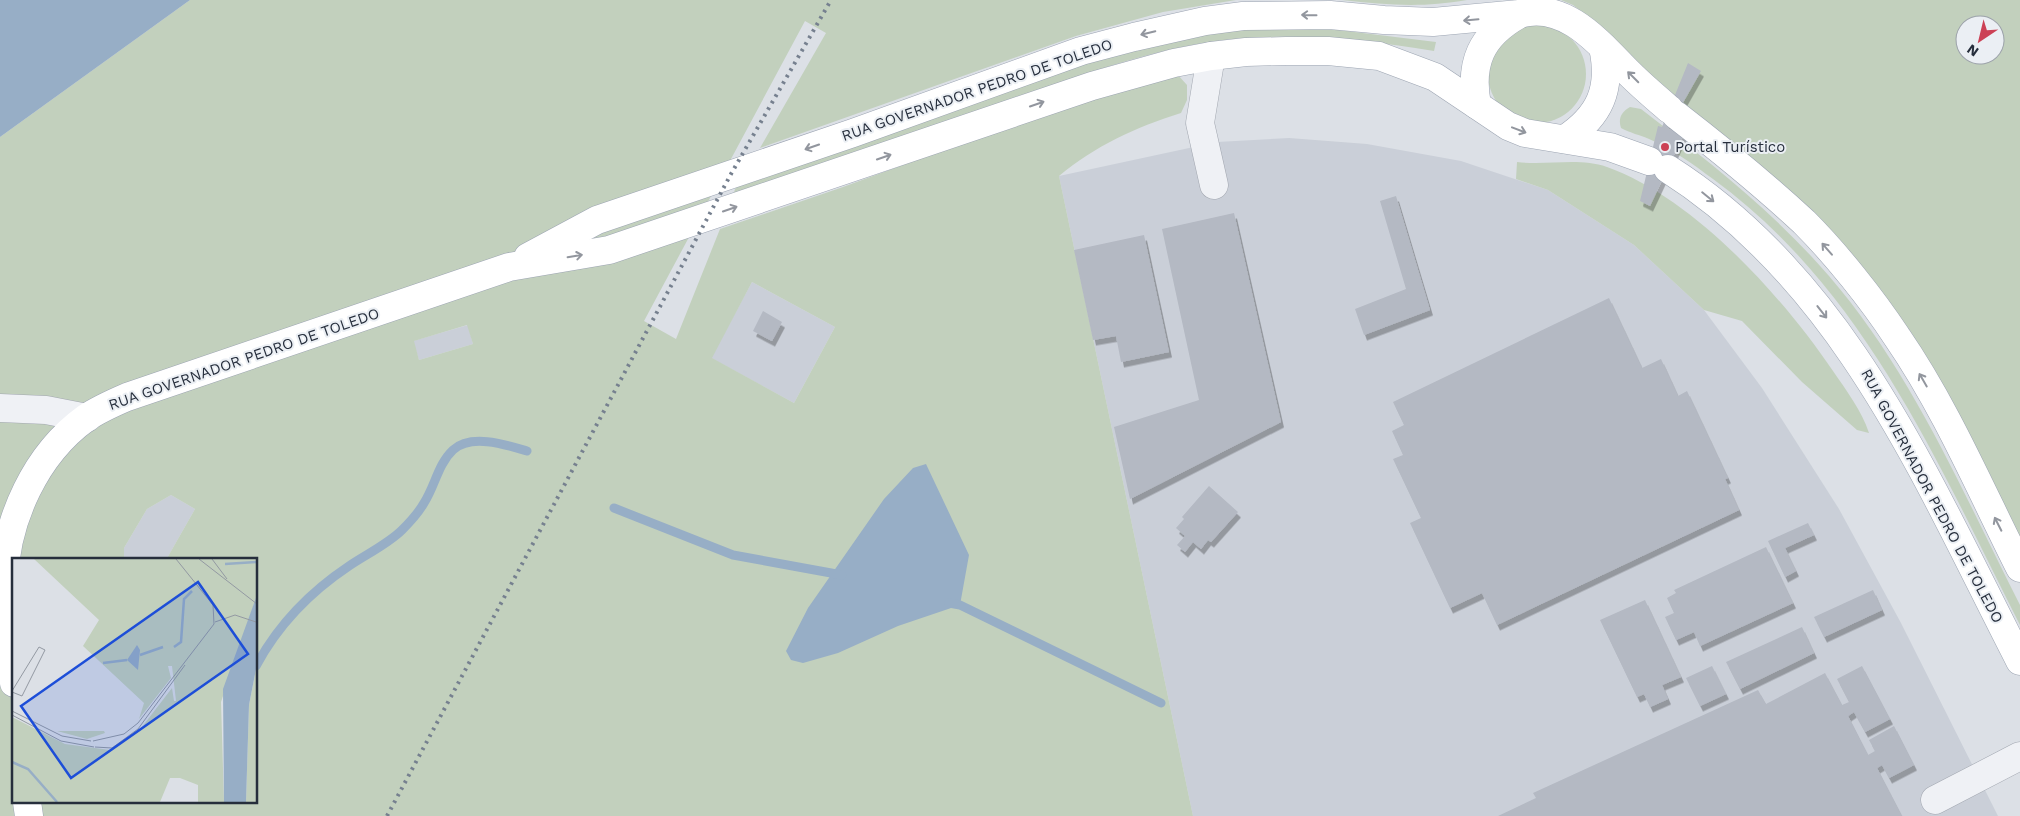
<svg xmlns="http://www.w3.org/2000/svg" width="2020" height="816" viewBox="0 0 2020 816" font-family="'Work Sans',sans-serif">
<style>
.built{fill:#cacfd8}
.green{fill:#c2d0bd;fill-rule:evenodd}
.water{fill:#97aec6}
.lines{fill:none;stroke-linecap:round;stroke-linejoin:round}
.stream{stroke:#97aec6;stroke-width:9}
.building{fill:#b4b9c3;filter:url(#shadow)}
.minor-casing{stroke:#a2a7b0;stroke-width:29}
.major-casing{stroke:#9ca4b2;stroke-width:29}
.minor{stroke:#eff1f5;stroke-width:28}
.major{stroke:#fff;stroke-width:28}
.rail{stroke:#76808f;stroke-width:4;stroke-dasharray:2.5 5;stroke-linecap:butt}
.oneway{stroke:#92969e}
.poi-dot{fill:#cc4155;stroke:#ebeff4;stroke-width:2}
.labels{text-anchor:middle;stroke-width:4;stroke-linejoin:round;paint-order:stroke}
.street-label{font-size:15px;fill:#262e3c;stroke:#ebeff4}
.poi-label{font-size:15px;fill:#262e3c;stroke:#ebeff4;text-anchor:start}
.inset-river{fill:none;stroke:#97aec6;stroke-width:2.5}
.inset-road{fill:none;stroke:#9399a2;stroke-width:1}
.view{fill:#1d4ed8;fill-opacity:0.15;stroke:#1d4ed8;stroke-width:2.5}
.inset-edge{fill:none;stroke:#262e3c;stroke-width:2.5}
</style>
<defs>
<filter id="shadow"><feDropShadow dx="3" dy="5.5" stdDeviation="0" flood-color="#0004"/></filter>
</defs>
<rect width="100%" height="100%" fill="#dce0e6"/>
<!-- built -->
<g class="built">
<polygon points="1289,138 1367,144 1461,161 1548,190 1634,245 1704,310 1762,388 1839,509 1901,623 1998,816 1193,816 1059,176 1217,142"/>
<polygon points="752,282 835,327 794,403 711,358"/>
<polygon points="468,325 473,344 419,360 413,341"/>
<polygon points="171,495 195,509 166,560 124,560 124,548 147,509"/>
</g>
<!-- green -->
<g class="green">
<path d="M190,0H1236L1163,12L1076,36L760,148L826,33L805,21L644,321L676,339L720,229L843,187L1034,117L1177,74L1187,85V100L1181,113C1136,127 1095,146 1059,176L1193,816H0V137ZM752,282L835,327L794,403L712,358ZM467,325L473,344L419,360L414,341ZM171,495L195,509L166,560H256V802H14V560H124V548L147,509Z"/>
<path d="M1342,0H1467C1421,8 1388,5 1342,0Z"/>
<path d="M1561,0H2020V540L1911,337L1645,74L1598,24L1573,5ZM1965,25H1995V55H1965Z"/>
<circle cx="1537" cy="74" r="49"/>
<path d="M1244,29H1330L1436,42L1434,51C1372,41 1310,34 1246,38C1161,44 1079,76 999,104C910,135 821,166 732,197L736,187L1085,64C1137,49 1189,35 1244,29Z"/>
<path d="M1630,107L1641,109C1707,160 1774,212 1829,276C1912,372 1963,493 2020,605V625C1937,462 1865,290 1713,179C1694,165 1671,148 1649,139C1640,135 1630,133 1621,128C1618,119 1621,112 1630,107Z"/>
<path d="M1517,162C1547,166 1578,157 1607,167C1694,198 1782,296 1833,371C1846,390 1862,411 1869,433L1857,430L1802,382L1742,321L1704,310L1634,245L1548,190L1516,179Z"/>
</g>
<!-- water -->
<g class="water">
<polygon points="0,0 190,0 0,137"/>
<polygon points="926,464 969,555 960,605 898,626 838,653 803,663 791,660 786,651 808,608 884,499 913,468"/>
</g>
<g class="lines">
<!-- stream -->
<g class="stream">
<polyline points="614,508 733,555 842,575"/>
<polyline points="949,603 960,605 1161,703"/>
<path d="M256,666C278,625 310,592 349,566C365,555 388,544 402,530C410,522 419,512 424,503C435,486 438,464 453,450C471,433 507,445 527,451"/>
</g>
</g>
<!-- building -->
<g class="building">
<polygon points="1688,63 1701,71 1668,129 1684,134 1650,206 1640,201 1658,126 1662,127"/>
<polygon points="1396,196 1430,310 1364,335 1355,309 1406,289 1380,201"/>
<polygon points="1234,213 1281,422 1130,499 1114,427 1199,400 1162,229"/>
<polygon points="1144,235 1169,352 1121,362 1116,336 1093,340 1074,250"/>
<polygon points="1609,298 1642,368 1661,359 1678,396 1687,391 1728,478 1725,479 1739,510 1497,625 1482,593 1450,608 1410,523 1421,518 1393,459 1403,455 1392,431 1404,425 1393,402"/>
<polygon points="763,311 782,322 772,341 753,331"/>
<polygon points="1209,486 1238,512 1211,542 1208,540 1201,549 1193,542 1185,552 1177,545 1185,536 1176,528 1184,519 1182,517"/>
<polygon points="1808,523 1814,535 1785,548 1796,571 1785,577 1768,541"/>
<polygon points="1766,547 1793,603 1700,646 1694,632 1676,640 1665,617 1674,613 1667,598 1676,593 1674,590"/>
<polygon points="1873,590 1882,610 1824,637 1814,617"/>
<polygon points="1645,600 1681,677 1662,685 1668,699 1650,707 1644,694 1637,697 1600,620"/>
<polygon points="1802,627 1814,653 1740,689 1726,662"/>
<polygon points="1712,666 1726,694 1700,706 1686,678"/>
<polygon points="1862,666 1890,719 1865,732 1854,712 1848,716 1868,755 1875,751 1869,740 1894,726 1914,765 1889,778 1882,765 1877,768 1902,816 1498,816 1536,798 1533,793 1758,690 1766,704 1825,673 1842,705 1849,702 1837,679"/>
</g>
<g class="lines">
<!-- minor casing -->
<g class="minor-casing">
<g id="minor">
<polyline points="1211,56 1200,123 1214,185"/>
<polyline points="0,408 46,410 87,418"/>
<polyline points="1935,800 2020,756"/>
</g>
</g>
<!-- major casing -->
<g class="major-casing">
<g id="major">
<path d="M1477,105C1469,63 1481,36 1518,15"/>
<path d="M1676,115C1720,149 1763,184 1804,222C1836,254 1872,299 1897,337C1946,408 1981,491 2020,568"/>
<path d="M1565,139C1600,116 1612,89 1603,47"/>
<path d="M1668,169C1846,282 1927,481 2020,661"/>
<path d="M528,257L597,220L853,133L1081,51L1134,37L1205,21L1243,16L1330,15L1384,20L1433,22L1519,14C1565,0 1600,44 1629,73C1642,86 1655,97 1669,109"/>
<path d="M14,683C10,649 3,614 4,580C6,519 36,454 86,418C99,409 113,403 127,397L509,267L609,250L1092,86L1174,63L1211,56L1246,52L1286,51H1328L1379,56L1435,77L1508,126L1525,133L1610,147L1649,161"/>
<polyline points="27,802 29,816"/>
</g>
</g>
<!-- minor -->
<use href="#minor" class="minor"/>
<!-- major -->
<use href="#major" class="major"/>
<!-- rail -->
<polyline class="rail" points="387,816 731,174 831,0"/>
</g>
<!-- one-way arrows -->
<defs><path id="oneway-shaft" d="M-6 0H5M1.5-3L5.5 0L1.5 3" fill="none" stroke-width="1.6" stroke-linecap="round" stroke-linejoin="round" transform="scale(1.25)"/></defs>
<g class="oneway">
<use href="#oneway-shaft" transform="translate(1309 15) rotate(-179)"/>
<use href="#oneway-shaft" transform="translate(1471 20) rotate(175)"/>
<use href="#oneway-shaft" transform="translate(1148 33) rotate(167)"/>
<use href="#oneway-shaft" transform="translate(1633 77) rotate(-135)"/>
<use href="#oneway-shaft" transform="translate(1037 104) rotate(-19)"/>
<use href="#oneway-shaft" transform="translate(1519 130) rotate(21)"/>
<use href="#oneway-shaft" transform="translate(812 147) rotate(161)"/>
<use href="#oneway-shaft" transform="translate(884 157) rotate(-19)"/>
<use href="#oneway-shaft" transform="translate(1708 197) rotate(39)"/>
<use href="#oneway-shaft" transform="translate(730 209) rotate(-19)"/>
<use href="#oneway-shaft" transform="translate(1827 249) rotate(-131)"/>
<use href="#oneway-shaft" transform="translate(575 256) rotate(-9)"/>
<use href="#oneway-shaft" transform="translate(1822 312) rotate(52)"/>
<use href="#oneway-shaft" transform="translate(1923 380) rotate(-120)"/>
<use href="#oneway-shaft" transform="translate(1998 524) rotate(-117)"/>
</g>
<!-- markers -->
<circle class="poi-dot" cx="1665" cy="147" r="5"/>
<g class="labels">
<!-- street labels -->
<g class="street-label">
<text transform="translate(977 90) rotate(-19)" y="5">RUA GOVERNADOR PEDRO DE TOLEDO</text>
<text transform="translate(244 359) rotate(-19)" y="5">RUA GOVERNADOR PEDRO DE TOLEDO</text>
<text transform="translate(1932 496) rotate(62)" y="5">RUA GOVERNADOR PEDRO DE TOLEDO</text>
</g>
<!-- poi labels -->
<g class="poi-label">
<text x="1675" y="152">Portal Turístico</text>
</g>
</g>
<!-- overview -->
<g transform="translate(12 558)">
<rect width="245" height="245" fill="#dce0e6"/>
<path d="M22,1H245V37L209,144L212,244H186V227L168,220H158L148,244H0V159L53,186L98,192L130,169L160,130L162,143H164L160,108H156L159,120L127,161L132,145L71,88L87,62ZM245,106V244H234L237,147ZM45,173H92L93,175L75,181Z" fill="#c2d0bd"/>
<path d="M245,37V106L237,147L234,244H212L211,131ZM125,87L128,92L126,112L115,102Z" fill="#97aec6"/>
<path class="inset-river" d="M213,6L245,4M162,89L169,84L172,41L180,33M128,97L151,89M91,105L115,102M0,204L16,211L45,244"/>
<path class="inset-road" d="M187,1L245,46M200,1L215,21M203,64L223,57L244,64M0,133L27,89L33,92L10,138L0,134M0,153L50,178L79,183M0,157L49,183L82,189M81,183L112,176L126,165L202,66L201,47L164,1M83,189L100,190L126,171L173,107"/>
<path class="view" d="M186,24L236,96L59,220L9,148Z"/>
<rect width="245" height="245" class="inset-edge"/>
</g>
<!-- north arrow -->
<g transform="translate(1980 40) rotate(215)"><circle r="24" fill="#ebeff4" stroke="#9ca2aa"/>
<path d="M0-4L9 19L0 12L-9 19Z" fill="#cc4155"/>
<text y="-8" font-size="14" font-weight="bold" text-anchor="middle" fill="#262e3c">N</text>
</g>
</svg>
